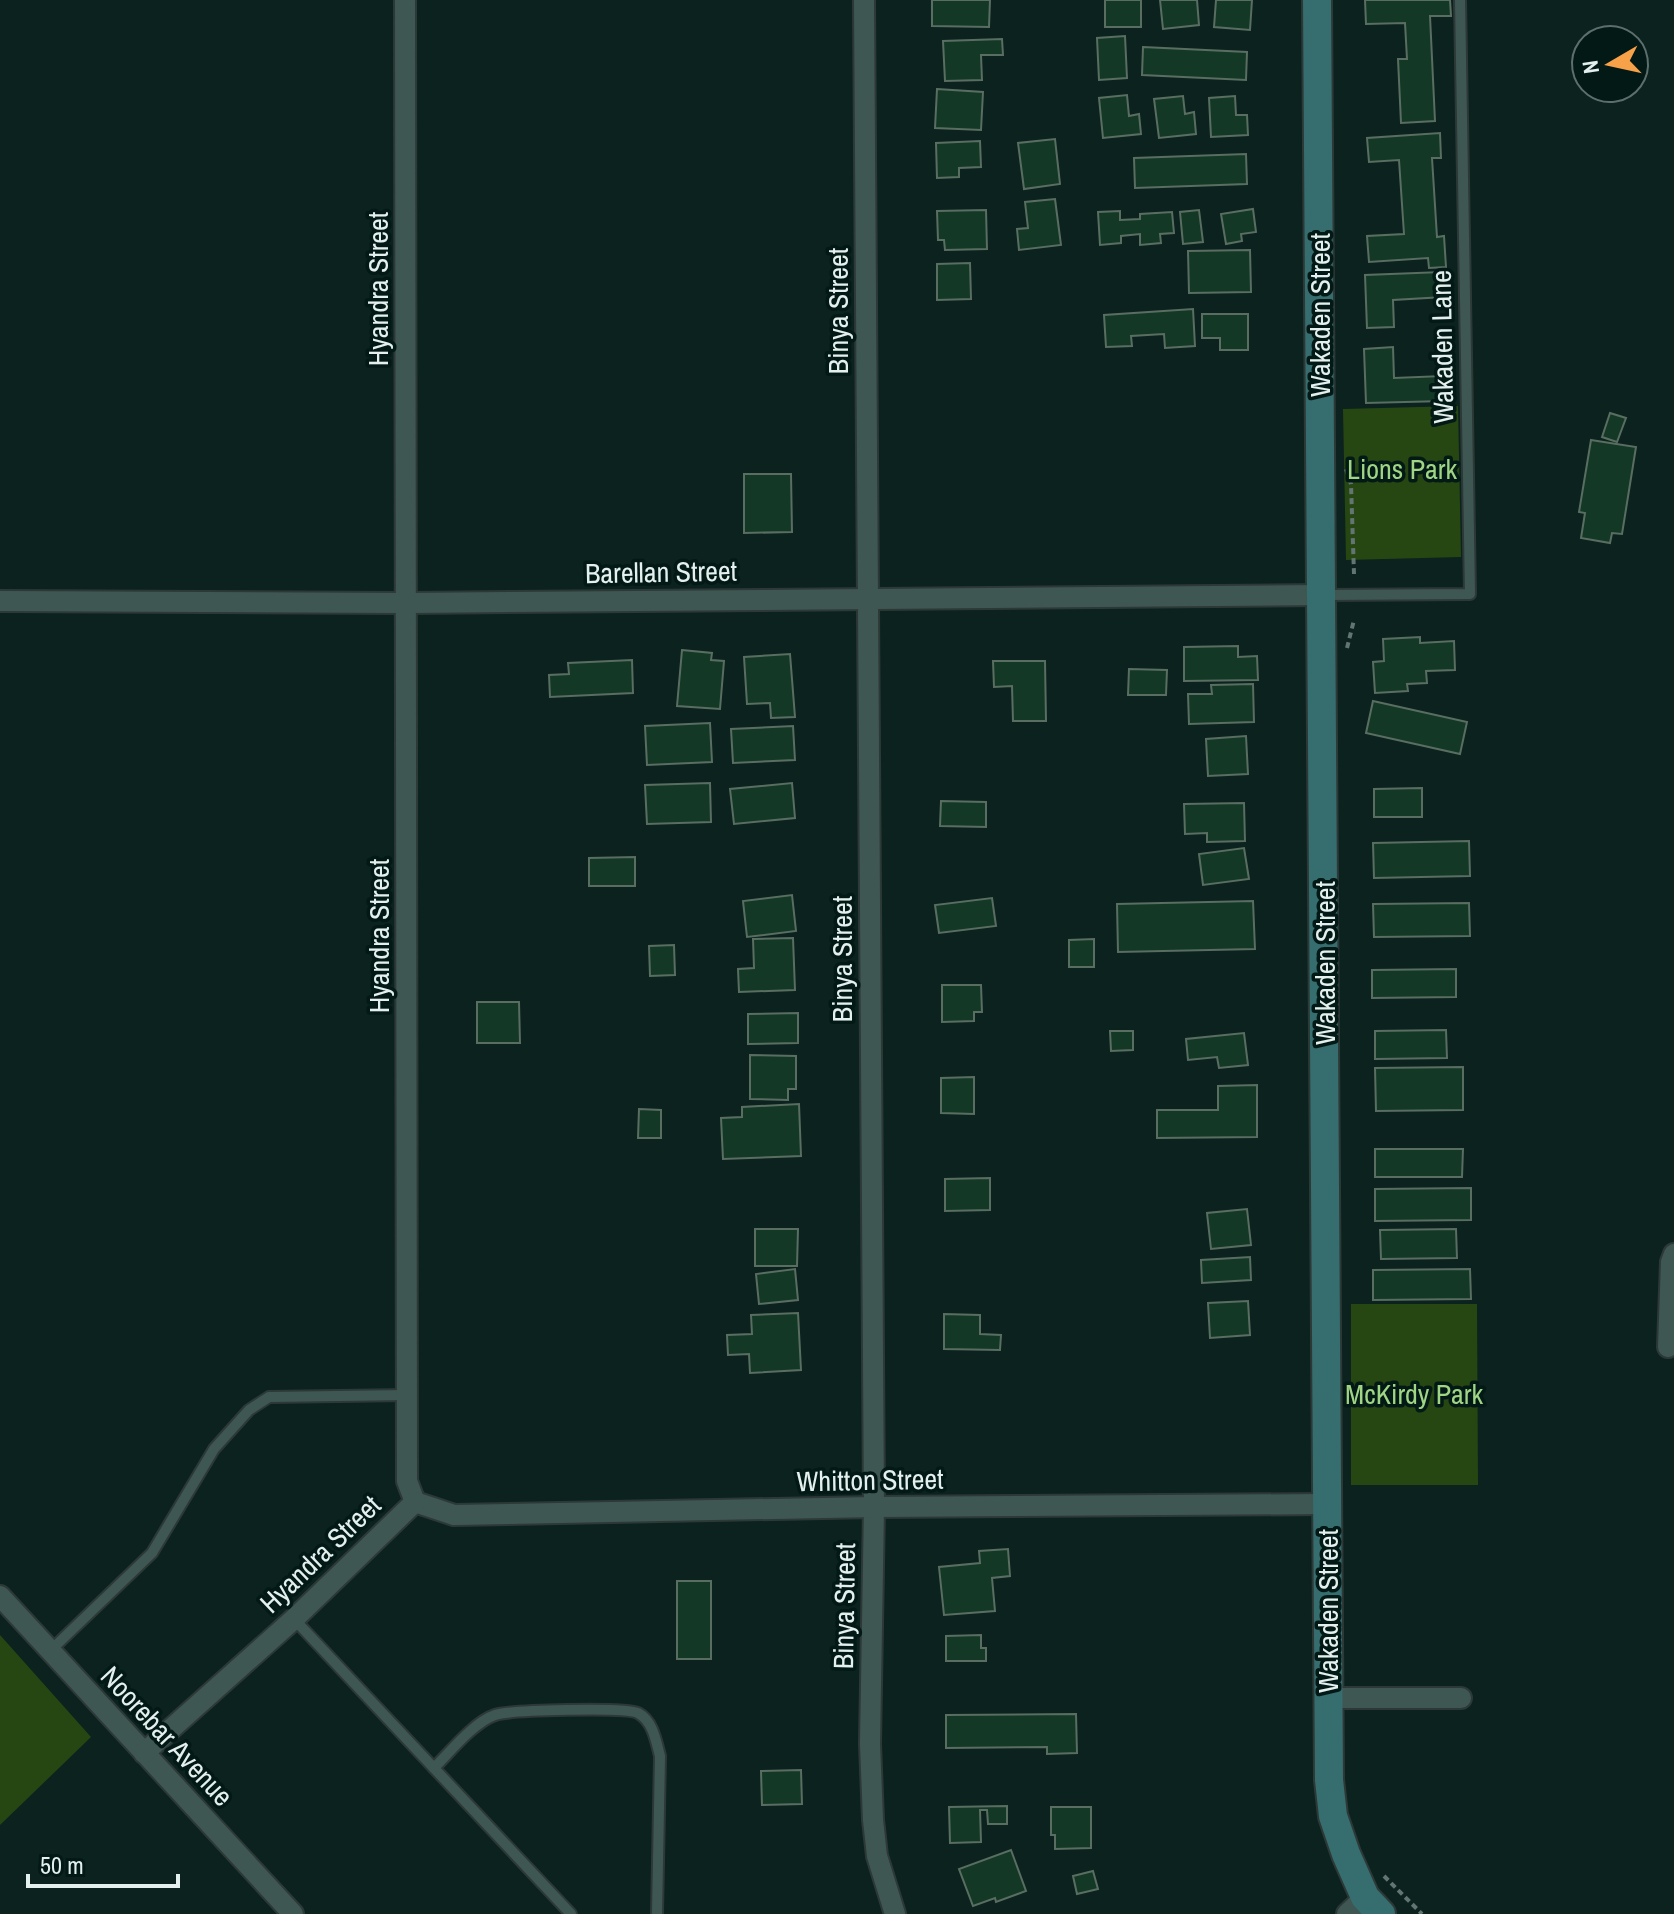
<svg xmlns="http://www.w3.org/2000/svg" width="1674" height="1914" viewBox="0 0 1674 1914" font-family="'Archivo Narrow',sans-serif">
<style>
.green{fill:#274712}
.building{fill:#133926;stroke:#596d61;stroke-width:2}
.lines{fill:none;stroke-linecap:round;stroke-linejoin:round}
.lane-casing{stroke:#2d3937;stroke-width:14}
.street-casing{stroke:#2d3937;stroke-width:24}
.secondary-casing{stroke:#2d3937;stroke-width:32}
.path{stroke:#627573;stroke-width:4;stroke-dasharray:6 4;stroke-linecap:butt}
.lane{stroke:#3f5753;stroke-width:10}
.street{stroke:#3f5753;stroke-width:20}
.secondary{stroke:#366d6f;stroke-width:28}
.labels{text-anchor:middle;stroke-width:7;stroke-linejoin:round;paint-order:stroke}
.street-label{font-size:28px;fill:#e3f0ee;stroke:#031916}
.park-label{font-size:28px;fill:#a0d584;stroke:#031916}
</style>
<rect width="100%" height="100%" fill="#0b221f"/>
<!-- green -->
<g class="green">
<polygon points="1458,406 1461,557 1346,560 1343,409"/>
<polygon points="1351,1304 1477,1304 1478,1485 1351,1485"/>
<polygon points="0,1635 91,1737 0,1825"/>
</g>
<!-- building -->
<g class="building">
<polygon points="932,0 990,0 989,27 932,26"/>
<rect x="1105" y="0" width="36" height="27"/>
<polygon points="1160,0 1197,0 1199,25 1163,29"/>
<polygon points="1216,0 1252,0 1250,30 1214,27"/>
<polygon points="1365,0 1450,0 1451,16 1430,16 1435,121 1401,123 1398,59 1407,59 1405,23 1366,24"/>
<polygon points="1125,36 1127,78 1099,80 1097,38"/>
<polygon points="1002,39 1003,55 981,55 982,80 945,81 943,41"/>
<polygon points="1143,47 1247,52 1246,80 1142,75"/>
<polygon points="937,89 983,92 981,130 935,128"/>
<polygon points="1127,95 1129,116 1139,114 1141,134 1103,138 1099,98"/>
<polygon points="1183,96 1185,114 1194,112 1196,134 1159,138 1154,99"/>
<polygon points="1235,96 1236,115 1247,115 1248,135 1211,137 1209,98"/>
<polygon points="1440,133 1441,158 1432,158 1437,237 1444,236 1446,267 1429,268 1428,258 1369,262 1367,236 1404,234 1399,160 1369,162 1367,138"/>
<polygon points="1055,139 1060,184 1024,189 1018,143"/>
<polygon points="980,141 981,167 959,168 959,177 937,178 936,143"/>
<polygon points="1246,154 1247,184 1135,188 1134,158"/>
<polygon points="1055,199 1061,245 1019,250 1017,229 1028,228 1025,202"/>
<polygon points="1253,209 1256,232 1241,234 1242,241 1226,244 1221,214"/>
<polygon points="986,210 987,249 945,250 944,240 938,240 937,211"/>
<polygon points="1199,210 1203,242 1183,244 1180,212"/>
<polygon points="1120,211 1120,220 1140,219 1140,214 1172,212 1174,233 1160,234 1161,243 1140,245 1140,234 1121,236 1121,243 1100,245 1098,212"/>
<polygon points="1250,250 1251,292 1189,293 1188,251"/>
<polygon points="970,263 971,299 937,300 937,264"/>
<polygon points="1442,272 1444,297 1393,300 1394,327 1367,328 1365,275"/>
<polygon points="1193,309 1195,346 1165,348 1164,334 1131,336 1132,346 1106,347 1104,315"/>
<polygon points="1202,314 1248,314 1248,350 1220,350 1220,338 1202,338"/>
<polygon points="1393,347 1394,378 1443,376 1444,401 1366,403 1364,349"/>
<polygon points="1610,413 1626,418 1617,442 1602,437"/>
<polygon points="1591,440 1636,447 1622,534 1612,533 1610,543 1581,538 1585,513 1579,512"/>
<polygon points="744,474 791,474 792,532 744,533"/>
<polygon points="1420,637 1420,643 1454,641 1455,670 1426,671 1427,683 1407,684 1408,691 1375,693 1373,662 1384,661 1383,639"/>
<polygon points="1238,646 1238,657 1257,656 1258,680 1184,681 1184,647"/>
<polygon points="682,650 712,653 711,660 724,661 720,709 677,706"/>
<polygon points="790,654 795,717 771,718 770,703 747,704 744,657"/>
<polygon points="632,660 633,693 550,697 549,675 569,674 568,663"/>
<polygon points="993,661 1045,661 1046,721 1013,721 1012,686 994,687"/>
<polygon points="1129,669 1167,670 1166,695 1128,695"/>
<polygon points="1253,684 1254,722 1189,724 1188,694 1212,694 1211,685"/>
<polygon points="1373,701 1467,722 1460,754 1366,733"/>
<polygon points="710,723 712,762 647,765 645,726"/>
<polygon points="793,726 795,760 733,763 731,729"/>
<polygon points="1246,736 1248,774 1208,776 1206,739"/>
<polygon points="710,783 711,822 647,824 645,785"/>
<polygon points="792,783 795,818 734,824 730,789"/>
<polygon points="1422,788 1422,817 1374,817 1374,789"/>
<polygon points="941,801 986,802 986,827 940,826"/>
<polygon points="1244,803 1245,841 1207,842 1207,833 1185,834 1184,804"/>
<polygon points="1469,841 1470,876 1374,878 1373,843"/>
<polygon points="1244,848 1249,879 1203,885 1199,854"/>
<polygon points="635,857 635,886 589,886 589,858"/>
<polygon points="792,895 796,931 747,937 743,901"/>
<polygon points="992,898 996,926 939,933 935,905"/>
<polygon points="1253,901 1255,949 1118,952 1117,904"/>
<polygon points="1469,903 1470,936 1374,937 1373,904"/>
<polygon points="793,938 795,990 739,992 738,969 754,968 753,939"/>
<polygon points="1094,939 1094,967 1069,967 1069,940"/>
<polygon points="674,945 675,975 650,976 649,946"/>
<polygon points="1456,969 1456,997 1372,998 1372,970"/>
<polygon points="942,985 981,985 982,1012 974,1012 974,1021 942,1022"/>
<polygon points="477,1002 519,1002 520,1043 477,1043"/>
<polygon points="798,1013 798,1043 748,1044 748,1014"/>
<polygon points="1446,1030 1447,1058 1375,1059 1375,1031"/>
<polygon points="1110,1031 1133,1031 1133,1050 1111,1051"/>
<polygon points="1244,1033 1248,1065 1219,1068 1217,1057 1188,1060 1186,1039"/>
<polygon points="750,1055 796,1056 796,1089 788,1089 788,1100 750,1099"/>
<polygon points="1463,1067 1463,1110 1376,1111 1375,1068"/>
<polygon points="974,1077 974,1114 941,1113 941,1078"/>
<polygon points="1257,1085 1257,1137 1157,1138 1157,1110 1218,1110 1218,1086"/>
<polygon points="799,1104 801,1156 723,1159 721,1118 742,1117 742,1107"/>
<polygon points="639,1109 661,1110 661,1138 638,1138"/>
<polygon points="1375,1149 1463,1149 1462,1177 1375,1177"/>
<polygon points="990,1178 990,1210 945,1211 945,1179"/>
<polygon points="1471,1188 1471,1220 1375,1221 1375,1189"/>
<polygon points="1247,1209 1251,1245 1211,1249 1207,1213"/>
<polygon points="755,1229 798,1229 797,1266 755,1266"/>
<polygon points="1456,1229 1457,1258 1381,1259 1380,1230"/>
<polygon points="1250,1257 1251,1280 1202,1283 1201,1260"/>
<polygon points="795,1269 798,1300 759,1304 756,1274"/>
<polygon points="1470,1269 1471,1299 1373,1300 1373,1270"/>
<polygon points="1248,1301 1250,1335 1210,1338 1208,1303"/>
<polygon points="798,1313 801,1370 750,1373 749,1354 728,1355 727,1335 752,1334 751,1315"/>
<polygon points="944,1314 980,1315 980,1334 1001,1335 1000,1350 944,1349"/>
<polygon points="1008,1549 1010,1576 992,1578 995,1611 944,1615 939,1567 980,1563 979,1551"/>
<rect x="677" y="1581" width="34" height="78"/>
<polygon points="981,1635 981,1648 986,1648 986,1661 946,1661 946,1636"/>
<polygon points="1076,1714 1077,1753 1047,1754 1047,1747 946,1748 946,1715"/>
<polygon points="801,1770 802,1804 762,1805 761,1771"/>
<polygon points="1007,1806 1007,1824 988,1824 987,1810 980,1810 981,1842 950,1843 949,1807"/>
<polygon points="1051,1807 1091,1807 1091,1848 1055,1849 1055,1835 1051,1835"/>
<polygon points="1011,1850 1026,1891 996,1902 995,1898 973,1906 959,1869"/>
<polygon points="1093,1871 1098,1889 1077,1894 1073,1876"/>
</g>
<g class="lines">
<!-- lane casing -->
<g class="lane-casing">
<g id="lane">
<polyline points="1323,595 1470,594 1460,0"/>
<polyline points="294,1619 571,1914"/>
<polyline points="50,1651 152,1553 214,1449 249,1410 269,1397 407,1395"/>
<path d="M434,1768C450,1752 474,1722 495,1715C509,1710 625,1707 638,1713C653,1721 656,1741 660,1756L657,1914"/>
</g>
</g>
<!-- street casing -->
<g class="street-casing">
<g id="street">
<polyline points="405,0 407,1481 415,1502"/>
<polyline points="864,0 874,1507 870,1744 873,1820 877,1856 895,1914"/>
<polyline points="0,601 407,603 1323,595"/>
<polyline points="1668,1347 1671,1262 1674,1254"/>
<polyline points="415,1502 454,1515 874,1507 1327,1504"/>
<polyline points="0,1596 293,1914"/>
<polyline points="1327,1698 1461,1698"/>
<polyline points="144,1753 294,1619 415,1502"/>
<polyline points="1347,1914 1365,1897"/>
</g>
</g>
<!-- secondary casing -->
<g class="secondary-casing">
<polyline id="secondary" points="1317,0 1329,1780 1333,1816 1346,1854 1365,1897 1381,1914"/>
</g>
<!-- path -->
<g class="path">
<polyline points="1346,469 1351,484 1354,574"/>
<polyline points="1347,648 1354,620"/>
<polyline points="1384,1876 1422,1914"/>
</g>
<!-- lane -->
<use href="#lane" class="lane"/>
<!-- street -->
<use href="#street" class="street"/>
<!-- secondary -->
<use href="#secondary" class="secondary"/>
</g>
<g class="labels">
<!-- street labels -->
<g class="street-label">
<text transform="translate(378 289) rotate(-90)" y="10">Hyandra Street</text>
<text transform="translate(838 311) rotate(-90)" y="10">Binya Street</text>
<text transform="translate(1320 315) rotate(-90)" y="10">Wakaden Street</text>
<text transform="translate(1442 347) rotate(-91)" y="10">Wakaden Lane</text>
<text transform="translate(661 572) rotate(-1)" y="10">Barellan Street</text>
<text transform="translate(379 936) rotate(-90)" y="10">Hyandra Street</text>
<text transform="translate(842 959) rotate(-90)" y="10">Binya Street</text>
<text transform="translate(1325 963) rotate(-90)" y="10">Wakaden Street</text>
<text transform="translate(870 1480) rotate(-1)" y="10">Whitton Street</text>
<text transform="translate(320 1554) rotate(-44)" y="10">Hyandra Street</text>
<text transform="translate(844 1606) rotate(-89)" y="10">Binya Street</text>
<text transform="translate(1328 1611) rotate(-90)" y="10">Wakaden Street</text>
<text transform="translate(167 1736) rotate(47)" y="10">Noorebar Avenue</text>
</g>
<!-- park labels -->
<g class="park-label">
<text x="1402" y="479">Lions Park</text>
<text x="1414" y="1404">McKirdy Park</text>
</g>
</g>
<!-- north arrow -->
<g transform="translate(1610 64) rotate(261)"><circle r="38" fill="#031916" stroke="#5d6f6c" stroke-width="2"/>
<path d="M0-6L14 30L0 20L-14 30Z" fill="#f7a148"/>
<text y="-12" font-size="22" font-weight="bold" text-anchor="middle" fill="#e3f0ee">N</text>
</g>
<!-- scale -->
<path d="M28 1874v12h150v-12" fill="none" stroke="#e3f0ee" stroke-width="4"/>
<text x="40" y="1874" font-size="24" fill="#e3f0ee" stroke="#031916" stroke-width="6" paint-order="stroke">50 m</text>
</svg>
